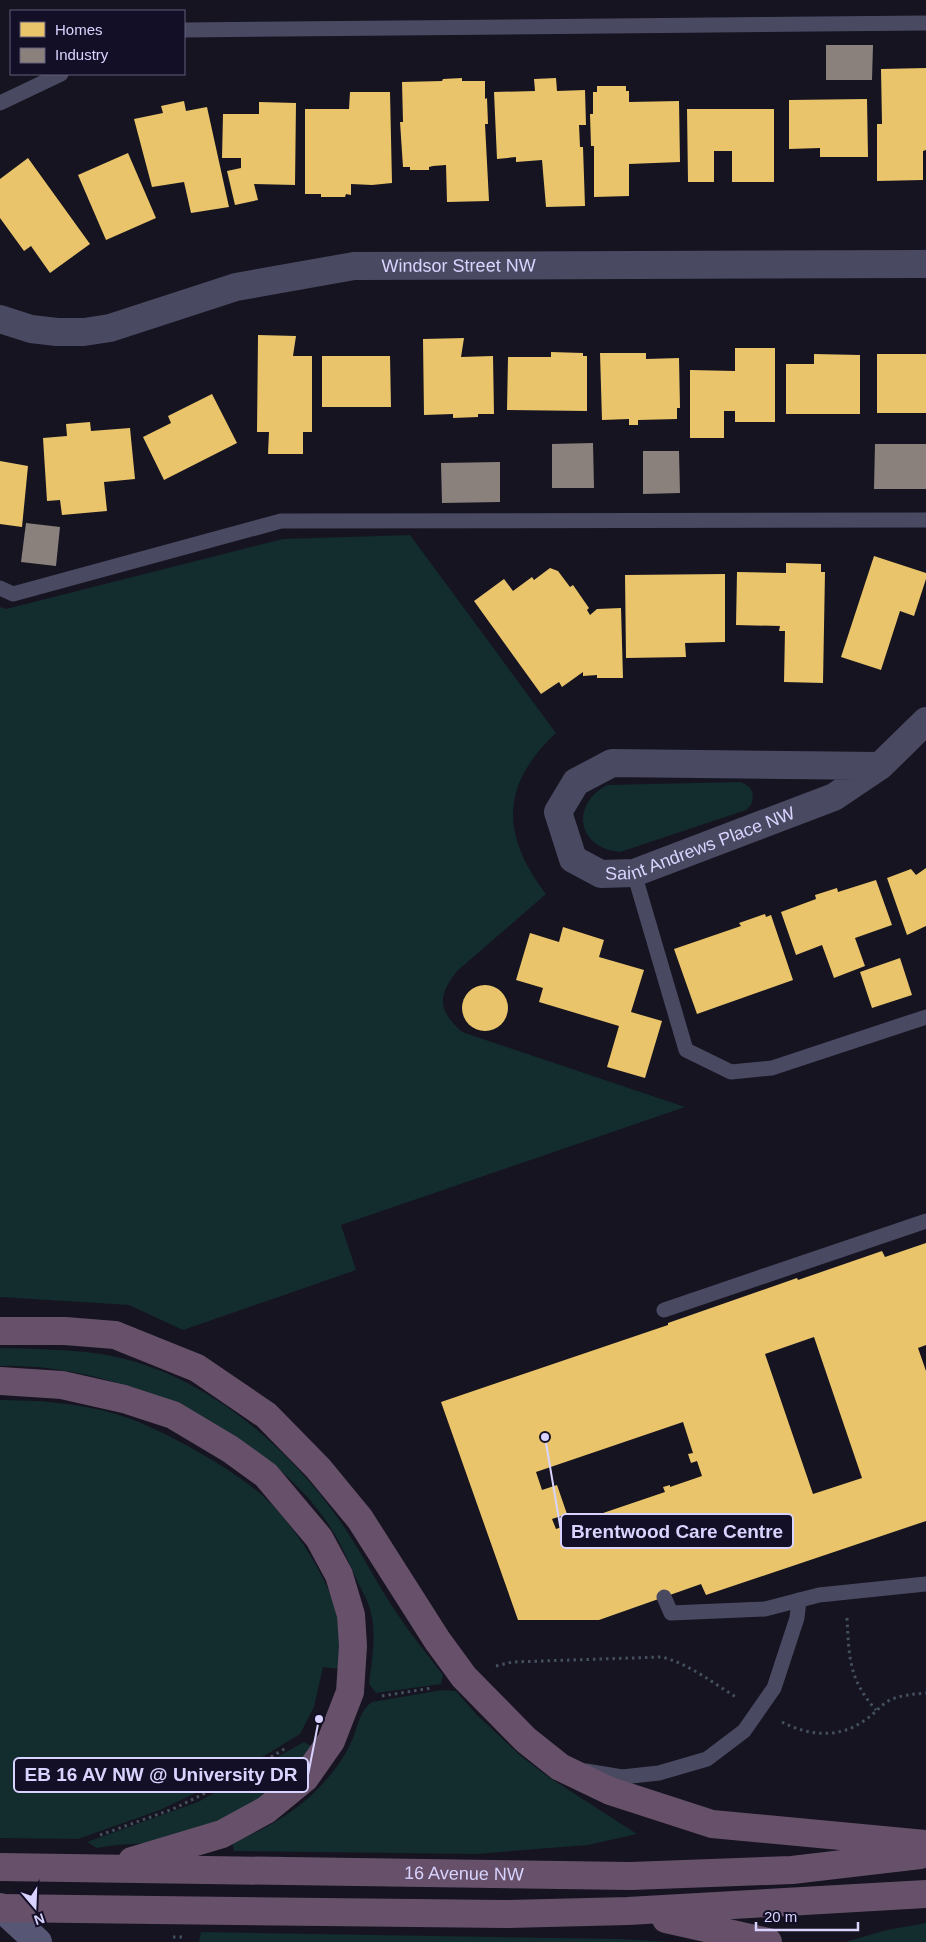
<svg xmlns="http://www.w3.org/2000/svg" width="926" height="1942" viewBox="0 0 926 1942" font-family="Arial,sans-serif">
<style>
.green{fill:#132c2d}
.homes{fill:#e9c46a;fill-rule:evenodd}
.industry{fill:#8a817c}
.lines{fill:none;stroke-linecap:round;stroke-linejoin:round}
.path{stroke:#44505f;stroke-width:3;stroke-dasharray:2.5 4;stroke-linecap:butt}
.lane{stroke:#4a4962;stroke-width:15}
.street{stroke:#4a4962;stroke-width:28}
.secondary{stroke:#575674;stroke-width:28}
.highway{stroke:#67516a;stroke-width:28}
.path-bridge{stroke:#44505f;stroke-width:3;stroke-dasharray:2.5 4;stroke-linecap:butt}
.highway-bridge{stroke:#67516a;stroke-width:28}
.labels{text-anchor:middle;stroke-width:5;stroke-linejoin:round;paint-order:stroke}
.street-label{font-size:18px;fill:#d9d4ff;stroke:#130f26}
.leader{fill:none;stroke:#d9d4ff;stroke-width:2}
.callout-dot{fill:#d9d4ff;stroke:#130f26;stroke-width:2}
.callout{fill:#130f26;stroke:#d9d4ff;stroke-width:2}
.callout-label{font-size:19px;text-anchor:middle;font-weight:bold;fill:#d9d4ff}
</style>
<rect width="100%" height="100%" fill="#161421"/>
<!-- green -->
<g class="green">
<path d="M410,535L556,733C500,786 501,834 546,894L457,971C437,997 438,1010 462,1032L685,1107L341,1225L356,1270L183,1330L129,1305L0,1297V607L6,609L283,539Z"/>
<path d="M739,782C752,785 755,793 751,805L746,810L620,852C577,848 570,805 607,785Z"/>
<path d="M0,1348C39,1349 79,1349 117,1357C208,1378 285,1444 338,1518C360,1549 377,1584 398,1615C412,1636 428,1655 443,1675L441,1684L376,1693L369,1684C372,1660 377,1632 370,1609C367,1598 360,1588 356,1578C346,1556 338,1537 324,1518C259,1427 110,1362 0,1366Z"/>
<path d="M0,1400C39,1400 78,1403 116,1414C157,1426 230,1467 262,1495C293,1524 322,1568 336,1609C343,1627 341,1650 339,1669L323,1667L314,1707L300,1734L231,1776L160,1810L78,1839L0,1838Z"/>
<path d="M442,1690L456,1691L477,1715L521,1756L547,1776L637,1834L588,1845L475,1854L234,1851L232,1843C282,1823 325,1793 350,1745C357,1731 359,1710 372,1702Z"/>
<path d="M304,1742L311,1746C302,1760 293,1775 280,1785C248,1811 209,1829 169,1839C145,1845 121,1843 97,1848L87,1842L198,1802Z"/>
<polygon points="926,1923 926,1942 845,1942 887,1930"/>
<polygon points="201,1932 620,1939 672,1942 199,1942"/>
</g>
<!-- homes -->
<g class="homes">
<polygon points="926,68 926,150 923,151 923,180 877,181 877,124 882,124 881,69"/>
<polygon points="462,78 462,81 485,81 485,99 487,98 488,124 485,124 489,201 447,202 446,165 433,166 429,167 429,170 410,170 410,167 403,167 400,122 403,122 402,82 442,81 443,79"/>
<polygon points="556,78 557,91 585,90 586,125 579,125 580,147 583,147 585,206 546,207 542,160 516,162 516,157 497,159 494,92 535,91 534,79"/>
<polygon points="597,86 626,86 626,91 629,91 629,102 679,101 680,162 629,164 629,196 594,197 594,146 591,146 590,114 593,114 593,92 597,92"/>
<polygon points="350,92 390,92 392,183 372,185 351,184 351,195 346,194 345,197 321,197 321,194 305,194 305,109 349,109"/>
<polygon points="867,99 868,157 820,157 820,148 789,149 789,100"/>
<polygon points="184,101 186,111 207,107 229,207 191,213 184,182 152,187 134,119 163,113 161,106"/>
<polygon points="259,102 296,103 295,185 254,184 258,200 235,205 227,171 241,168 241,158 222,158 223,114 259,114"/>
<polygon points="687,109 774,109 774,182 732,182 732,151 714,151 714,182 688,182"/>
<polygon points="128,153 156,218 106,240 78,175"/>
<polygon points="28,158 90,244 50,273 31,246 24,251 0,218 0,179"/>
<polygon points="258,335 296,336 293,356 312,356 312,432 303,432 303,454 268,454 269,432 257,432"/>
<polygon points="464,338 461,357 493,356 494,414 478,414 478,417 453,418 453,414 424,415 423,339"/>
<polygon points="735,348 775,348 775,422 735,422 735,411 724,411 724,438 690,438 690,370 735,371"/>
<polygon points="551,352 583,353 583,356 587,356 587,411 507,410 508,357 551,357"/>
<polygon points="600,353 646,353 646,359 679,358 680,408 677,408 677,419 638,420 638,425 629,425 629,419 602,420"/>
<polygon points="814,354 860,355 860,414 786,414 786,364 814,364"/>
<rect x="877" y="354" width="49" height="59"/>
<polygon points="322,356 390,356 391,407 322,407"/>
<polygon points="212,394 237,443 164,480 143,437 171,423 168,416"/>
<polygon points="90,422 91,431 130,428 135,479 104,482 107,511 62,515 60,500 47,501 43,438 67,436 66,424"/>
<polygon points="0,461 28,466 22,527 0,524"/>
<polygon points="874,556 926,573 926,579 914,616 900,611 881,670 841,657"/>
<polygon points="786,563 821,564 821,572 825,572 823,683 784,682 785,631 779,631 780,626 736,625 737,572 786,573"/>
<polygon points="550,568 558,571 570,587 573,585 589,608 587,610 590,615 597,609 621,608 623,678 597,678 597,675 583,676 583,672 562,687 559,682 541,694 474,601 504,579 513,591 532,577 534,580"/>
<polygon points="725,574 725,642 685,643 686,657 626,658 625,575"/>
<polygon points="926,868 926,926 907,935 887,878 911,869 916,875"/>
<polygon points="876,880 892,925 855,938 865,966 834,978 822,945 796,955 781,912 816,899 815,895 837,888 838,892"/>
<polygon points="765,914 766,917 771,915 793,980 697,1014 674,949 741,926 739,923"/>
<polygon points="563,927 604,940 599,957 644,970 631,1012 662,1021 645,1078 607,1067 619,1026 539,1002 543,988 516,980 530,933 559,942"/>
<polygon points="900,958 912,995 872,1008 860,972"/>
<circle cx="485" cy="1008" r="23"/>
<path d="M926,1243V1345L918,1348L926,1371V1521L706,1595L701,1584L599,1620H518L441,1402L668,1325V1323L797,1278L798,1280L882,1251L885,1257ZM814,1337L862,1478L813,1494L765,1354ZM683,1422L693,1453L688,1454L691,1463L697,1461L702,1476L670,1487V1485L663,1487L665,1492L556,1529L552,1519L567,1514L557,1485L542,1490L536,1472Z"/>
</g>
<!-- industry -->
<g class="industry">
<polygon points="826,45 873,45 872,80 826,80"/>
<polygon points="593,443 594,488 552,488 552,444"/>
<polygon points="875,444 926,444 926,489 874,489"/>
<polygon points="643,451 679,451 680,493 643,494"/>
<polygon points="500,462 500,502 442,503 441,463"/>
<polygon points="26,523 60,527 56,566 21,562"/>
</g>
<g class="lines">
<!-- path -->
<g class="path">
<path d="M847,1618C849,1657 849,1680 876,1710"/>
<path d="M496,1666L512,1662L661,1657C688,1663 713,1683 736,1697"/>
<polyline points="382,1696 432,1688"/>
<path d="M782,1722C809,1736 839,1739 865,1720C875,1714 881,1704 892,1699C903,1695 914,1694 926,1693"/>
<polyline points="100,1835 173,1809 236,1778 286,1748"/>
</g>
<!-- lane -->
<g class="lane">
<polyline points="184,30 926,23"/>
<polyline points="0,103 61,74"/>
<polyline points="0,588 13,594 281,521 926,520"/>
<polyline points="634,873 686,1050 731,1072 772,1068 926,1017"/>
<polyline points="664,1310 926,1221"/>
<polyline points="664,1597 671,1613 765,1609 819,1595 926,1584"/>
<polyline points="586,1771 622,1777 659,1773 707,1759 744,1731 774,1688 797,1618 799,1600"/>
</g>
<!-- street -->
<g class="street">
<path id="s1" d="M0,319L31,329L57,332H84L110,328L236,287L354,266L926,264"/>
<path id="s2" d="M880,766L612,763L576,782L558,812L573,859L601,874L634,873L834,797L880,766L926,721"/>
</g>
<!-- secondary -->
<polyline class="secondary" points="0,1907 38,1942"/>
<!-- highway -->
<g class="highway">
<polyline points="0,1331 65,1331 115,1335 197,1368 266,1415 318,1468 360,1519 437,1640 464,1677 526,1740 560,1767 610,1791 712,1824 926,1844"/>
<polyline points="0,1381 62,1385 124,1399 173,1415 230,1449 266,1475 319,1538 339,1575 351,1615 353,1646 350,1692 331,1741 305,1778 266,1810 222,1834 132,1861"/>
<path id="s3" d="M0,1867L631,1876L792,1870L920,1855"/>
<polyline points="155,1910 506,1914 628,1911 926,1894"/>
<polyline points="666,1919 768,1942"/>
</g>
<!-- path-bridge -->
<polyline class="path-bridge" points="173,1937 185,1937"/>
<!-- highway-bridge -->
<polyline class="highway-bridge" points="0,1908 155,1910"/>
</g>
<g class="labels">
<!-- street labels -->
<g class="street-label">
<text dy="6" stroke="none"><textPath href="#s1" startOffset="469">Windsor Street NW</textPath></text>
<text dy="6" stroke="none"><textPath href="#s2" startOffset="529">Saint Andrews Place NW</textPath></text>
<text dy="6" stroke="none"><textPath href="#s3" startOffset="464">16 Avenue NW</textPath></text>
</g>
</g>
<!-- callouts -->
<path class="leader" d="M545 1437L561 1531M319 1719L308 1775"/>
<g class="callout-dot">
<circle cx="545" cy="1437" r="5"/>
<circle cx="319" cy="1719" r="5"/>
</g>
<g class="callout">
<rect x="561" y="1514" width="232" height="34" rx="5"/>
<rect x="14" y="1758" width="294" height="34" rx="5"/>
</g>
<g class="callout-label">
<text x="677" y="1538">Brentwood Care Centre</text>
<text x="161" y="1781">EB 16 AV NW @ University DR</text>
</g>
<!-- legend -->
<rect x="10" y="10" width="175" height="65" fill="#130f26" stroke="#625e7d"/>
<rect x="20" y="22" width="25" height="15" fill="#e9c46a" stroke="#625e7d"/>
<text x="55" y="35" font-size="15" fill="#d9d4ff">Homes</text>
<rect x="20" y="48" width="25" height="15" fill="#8a817c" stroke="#625e7d"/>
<text x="55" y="60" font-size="15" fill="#d9d4ff">Industry</text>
<!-- north arrow -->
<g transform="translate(35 1907) rotate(161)" stroke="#130f26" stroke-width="4" paint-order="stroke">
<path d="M0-4L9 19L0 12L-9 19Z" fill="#d9d4ff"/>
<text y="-8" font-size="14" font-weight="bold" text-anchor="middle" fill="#d9d4ff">N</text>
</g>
<!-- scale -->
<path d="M756 1922v8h102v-8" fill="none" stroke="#d9d4ff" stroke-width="2.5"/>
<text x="764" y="1922" font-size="15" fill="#d9d4ff" stroke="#130f26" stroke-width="4" paint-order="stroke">20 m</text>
</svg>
